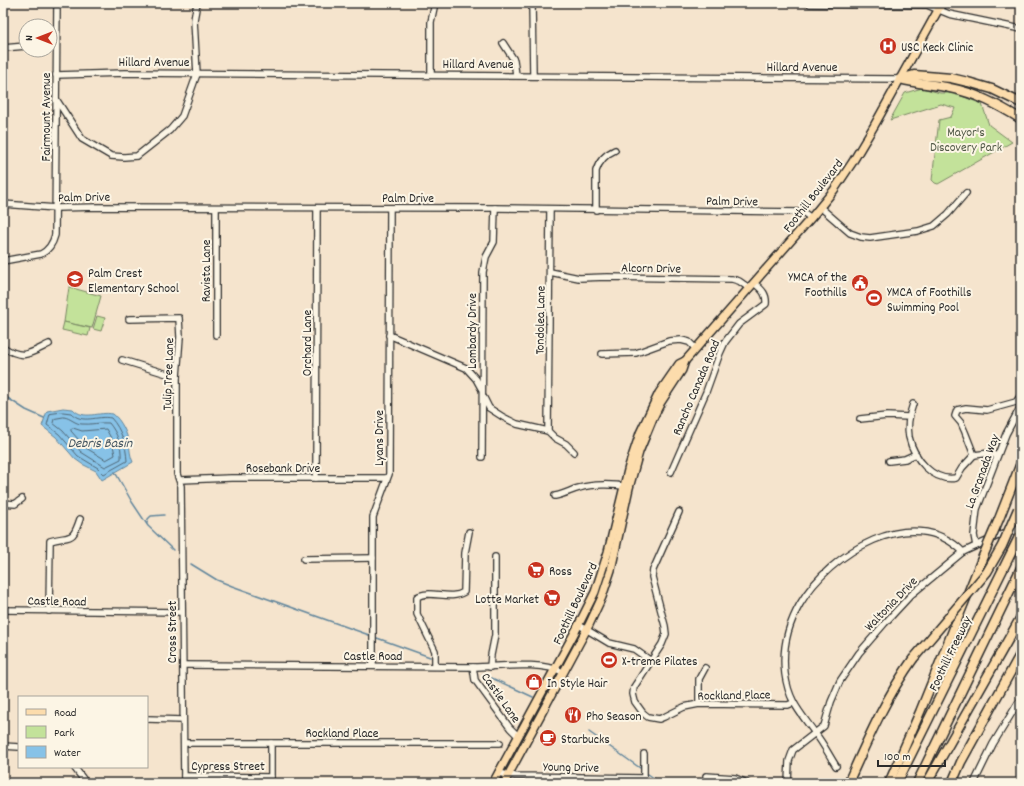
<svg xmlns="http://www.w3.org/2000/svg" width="1024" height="786" viewBox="0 0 1024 786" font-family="Dekko,sans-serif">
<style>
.green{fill:#c3e29a;stroke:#778662}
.water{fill:#87c2e7;stroke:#62869c}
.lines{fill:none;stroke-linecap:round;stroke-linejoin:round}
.shore{stroke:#506776;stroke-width:1}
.stream{stroke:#62869c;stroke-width:1.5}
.minor-casing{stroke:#2b2b2b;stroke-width:8}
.major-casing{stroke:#2b2b2b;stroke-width:10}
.highway-casing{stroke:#2b2b2b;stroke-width:11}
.minor{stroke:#fcf5e5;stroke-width:5.5}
.major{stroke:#fcdcac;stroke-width:7}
.highway{stroke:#fcdcac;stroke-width:8}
.highway-bridge-casing{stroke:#2b2b2b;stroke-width:11;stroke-linecap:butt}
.highway-bridge{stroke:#fcdcac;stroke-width:8}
.labels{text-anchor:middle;stroke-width:4;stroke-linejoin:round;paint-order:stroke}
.poi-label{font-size:13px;fill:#2b2b2b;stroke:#fcf5e5;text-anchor:start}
.street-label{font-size:13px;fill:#2b2b2b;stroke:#fcf5e5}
.park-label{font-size:13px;fill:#515947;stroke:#fcf5e5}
.water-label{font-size:14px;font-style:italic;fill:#475863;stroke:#fcf5e5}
</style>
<rect width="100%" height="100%" fill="#f5e4cd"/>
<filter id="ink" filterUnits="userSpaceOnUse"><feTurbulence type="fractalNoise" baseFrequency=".025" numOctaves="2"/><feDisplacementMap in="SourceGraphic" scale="8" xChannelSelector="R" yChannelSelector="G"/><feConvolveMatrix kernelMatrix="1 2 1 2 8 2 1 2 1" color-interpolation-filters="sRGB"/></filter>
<g filter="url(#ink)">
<!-- green -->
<g class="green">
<polygon points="922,88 940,93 954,93 982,104 989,125 1012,142 938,184 935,183 932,180 939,120 951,117 955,108 941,104 890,120 905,93"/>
<polygon points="69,287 101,296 92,328 64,322"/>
<polygon points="97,316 105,318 101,331 93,329"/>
<polygon points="64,322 90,328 88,336 62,330"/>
</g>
<!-- water -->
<path class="water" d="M63,408L73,409C84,421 99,411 113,414C121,420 127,433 129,443C130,450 130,456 133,462L102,480L96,471L82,464L75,459L56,437L42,426L47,411Z"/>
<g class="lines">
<!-- shore -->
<g class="shore">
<path d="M63,412L71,413C83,425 97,415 111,418C122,430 126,446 127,461L104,474L98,468L78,456L59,434L47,425L50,414Z"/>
<path d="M64,417C71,418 75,424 82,424C91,425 100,422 109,423C117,433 122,445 121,459L105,467L81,452L63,431L53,423L54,419Z"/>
<polygon points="73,428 82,431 106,429 112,440 115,455 106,460 86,448 71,431 71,429"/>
</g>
<!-- stream -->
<g class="stream">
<polyline points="3,395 26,410 44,418"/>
<polyline points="115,472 132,502 148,526 173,550"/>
<polyline points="147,523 148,519 151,516 164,515"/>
<polyline points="191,564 217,580 232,586 369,635"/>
<polyline points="377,638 430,657"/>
<polyline points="483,674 533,697"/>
<polyline points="589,732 640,768"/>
<polyline points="648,774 661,783"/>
</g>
<!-- minor casing -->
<g class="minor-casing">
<g id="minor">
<polyline points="532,3 533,75"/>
<polyline points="810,4 927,5 949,14 1021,29"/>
<polyline points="503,43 514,60 516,75"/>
<polyline points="3,48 26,46"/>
<polyline points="56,75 125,73 900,79"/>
<polyline points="431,75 431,22 435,3"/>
<polyline points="56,99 82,139 111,156 124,157 137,156 170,130 182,116 197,74 194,20 197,3"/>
<polyline points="3,204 56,208 99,207 495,208 803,212 811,218"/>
<polyline points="820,207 850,233 861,237 870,238 918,231 934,226 948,214 966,193"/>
<path d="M596,210V171C599,161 606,154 615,150"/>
<path d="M3,261L41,254C49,250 53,243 55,235L57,3"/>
<polyline points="550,272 579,278 607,277 732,279 739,281 749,288"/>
<polyline points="129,319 179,318 180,337 177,377 177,474 181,486 184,783"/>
<polyline points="216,335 216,208"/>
<polyline points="389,335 466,368 476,379 481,388"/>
<path d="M3,347C23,360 29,354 49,344"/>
<polyline points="602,354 636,353 669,341 681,340 689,342 695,348"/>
<polyline points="122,360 177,377"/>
<polyline points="484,398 489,408 503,417 517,424 548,431 555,438 566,444 574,452"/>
<path d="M913,404C909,415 907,426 909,437C914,459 933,482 956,478L962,468L974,455"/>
<polyline points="860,419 887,416 909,417"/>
<polyline points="548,431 550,209"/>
<polyline points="974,455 965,432 961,423 955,416 957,410 966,408 987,410 1016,402 1021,395"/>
<polyline points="974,455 990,453 997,456"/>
<polyline points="482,457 483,272 486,257 494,242 495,208"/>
<polyline points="889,461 905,459 916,454"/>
<path d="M671,472L706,392L720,353L725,342L739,324L766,304C767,293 761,289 754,283"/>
<polyline points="316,478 317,208"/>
<polyline points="180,480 231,478 387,478"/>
<path d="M555,496C565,494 571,490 579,488C592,484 614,484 627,487"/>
<polyline points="3,503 15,504 22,499"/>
<polyline points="679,512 653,570 652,577 665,626 666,634 662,644 634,687 633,694 635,702 643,713 648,717 659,719 664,717 684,707 699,704 788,705 793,703"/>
<polyline points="976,546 974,535 977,509 1006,434 1021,406"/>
<polyline points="304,559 373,558"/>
<polyline points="3,610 182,612"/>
<path d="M49,611L50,541C71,535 72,543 80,519"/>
<polyline points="579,625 609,643 634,649 651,661"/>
<path d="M183,665C280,665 376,667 473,667C500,667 539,661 563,672"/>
<polyline points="373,666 373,517 389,474 390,208"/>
<path d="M435,666V651L417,614V597C430,589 450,601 464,592L465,553L469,532"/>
<polyline points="473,667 475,680 510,728 518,736"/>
<polyline points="490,667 491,655 495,635 495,557"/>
<polyline points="699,704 699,679 705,668"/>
<polyline points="147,719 183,720"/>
<polyline points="184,743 500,743"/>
<polyline points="271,743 271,783"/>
<polyline points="3,746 19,747"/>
<path d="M836,766C829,755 823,743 815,733C800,712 789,702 785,674C782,650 788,625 800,604C829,554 913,501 963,552"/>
<polyline points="74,767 86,783"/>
<polyline points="498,773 515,776 644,778"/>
<polyline points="184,776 271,777"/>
<polyline points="706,776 735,778 747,783"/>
<polyline points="644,783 644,754"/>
<polyline points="788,783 789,761 793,750 824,726 831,702 840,681 859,653 885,623 911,595 963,552 1000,535 1021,529"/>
<polyline points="974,783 993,744 1018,703 1021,700"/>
</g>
</g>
<!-- major casing -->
<g class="major-casing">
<g id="major">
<polyline points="493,783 576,630 595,592 608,552 629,466 640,433 659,393 679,364 685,361 811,218 834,190 852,163 874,126 942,3"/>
<polyline points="504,783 589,625 602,597 611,570 629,488 639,452 653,418 661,402 682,370 685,361"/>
</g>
</g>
<!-- highway casing -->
<g class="highway-casing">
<g id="highway">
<path d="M900,79C916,84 933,84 950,88C976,93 998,105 1021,119"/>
<polyline points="900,79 914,75 951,78 968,82 992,89 1021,103"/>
<polyline points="999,519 1021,463"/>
<path d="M848,783C867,741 886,697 913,659"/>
<polyline points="889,783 920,712 981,561"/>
<polyline points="897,783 1021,533"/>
<polyline points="917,783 1021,568"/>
<polyline points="927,783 1021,617"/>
<polyline points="952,783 961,762 1021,653"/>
</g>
</g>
<!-- minor -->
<use href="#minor" class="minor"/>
<!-- major -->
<use href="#major" class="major"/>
<!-- highway -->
<use href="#highway" class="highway"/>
<!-- highway-bridge casing -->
<g class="highway-bridge-casing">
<g id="highway-bridge">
<polyline points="981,561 999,519"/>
<polyline points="913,659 987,572 1002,546 1018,509"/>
</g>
</g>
<!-- highway-bridge -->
<use href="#highway-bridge" class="highway-bridge"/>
</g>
</g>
<!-- icons -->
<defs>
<g id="hospital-disc" transform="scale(0.9)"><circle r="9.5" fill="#c8321e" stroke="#fcf5e5"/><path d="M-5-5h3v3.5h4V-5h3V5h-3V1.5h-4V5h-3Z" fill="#fff"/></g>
<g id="school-disc" transform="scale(0.9)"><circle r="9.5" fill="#c8321e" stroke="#fcf5e5"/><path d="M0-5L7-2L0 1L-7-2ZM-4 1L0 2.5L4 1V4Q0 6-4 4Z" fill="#fff"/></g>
<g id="civic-disc" transform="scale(0.9)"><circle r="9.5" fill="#c8321e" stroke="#fcf5e5"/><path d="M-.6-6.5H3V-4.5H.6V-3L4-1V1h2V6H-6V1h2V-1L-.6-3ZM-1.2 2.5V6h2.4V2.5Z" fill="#fff"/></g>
<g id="stadium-disc" transform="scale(0.9)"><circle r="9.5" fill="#c8321e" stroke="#fcf5e5"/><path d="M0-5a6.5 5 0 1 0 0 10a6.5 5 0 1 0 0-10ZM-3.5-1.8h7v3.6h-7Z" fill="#fff"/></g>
<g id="supermarket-disc" transform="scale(0.9)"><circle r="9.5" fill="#c8321e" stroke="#fcf5e5"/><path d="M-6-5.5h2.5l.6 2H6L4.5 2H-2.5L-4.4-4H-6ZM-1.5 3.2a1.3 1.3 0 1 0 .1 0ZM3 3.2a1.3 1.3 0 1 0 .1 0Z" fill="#fff"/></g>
<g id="shop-disc" transform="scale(0.9)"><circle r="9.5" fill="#c8321e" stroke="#fcf5e5"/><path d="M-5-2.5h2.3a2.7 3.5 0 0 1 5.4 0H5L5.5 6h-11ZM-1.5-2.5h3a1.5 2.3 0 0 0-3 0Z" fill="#fff"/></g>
<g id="restaurant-disc" transform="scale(0.9)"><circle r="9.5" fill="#c8321e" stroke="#fcf5e5"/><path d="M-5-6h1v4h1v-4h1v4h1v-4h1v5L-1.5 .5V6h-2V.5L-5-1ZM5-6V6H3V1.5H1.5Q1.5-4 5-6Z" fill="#fff"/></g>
<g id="cafe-disc" transform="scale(0.9)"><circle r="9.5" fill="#c8321e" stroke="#fcf5e5"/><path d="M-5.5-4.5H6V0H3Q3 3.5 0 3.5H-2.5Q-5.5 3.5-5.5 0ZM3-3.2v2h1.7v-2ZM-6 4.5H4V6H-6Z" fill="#fff"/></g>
</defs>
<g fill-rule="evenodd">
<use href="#hospital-disc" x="888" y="46"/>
<use href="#school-disc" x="75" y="279"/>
<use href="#civic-disc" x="860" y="283"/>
<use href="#stadium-disc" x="874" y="298"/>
<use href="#supermarket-disc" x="536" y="570"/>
<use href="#supermarket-disc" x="552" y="598"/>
<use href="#stadium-disc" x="609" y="660"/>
<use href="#shop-disc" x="534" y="682"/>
<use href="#restaurant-disc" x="573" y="715"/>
<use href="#cafe-disc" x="548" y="738"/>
</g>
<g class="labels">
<!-- poi labels -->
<g class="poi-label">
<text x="901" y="51">USC Keck Clinic</text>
<text x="88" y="277">Palm Crest<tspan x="88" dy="15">Elementary School</tspan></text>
<text x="847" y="281" text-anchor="end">YMCA of the<tspan x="847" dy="15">Foothills</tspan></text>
<text x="887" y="296">YMCA of Foothills<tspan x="887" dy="15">Swimming Pool</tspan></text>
<text x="549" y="575">Ross</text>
<text x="539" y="603" text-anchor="end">Lotte Market</text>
<text x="622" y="665">X-treme Pilates</text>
<text x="547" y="687">In Style Hair</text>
<text x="586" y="720">Pho Season</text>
<text x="561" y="743">Starbucks</text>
</g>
<!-- street labels -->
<g class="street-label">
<text x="154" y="66">Hillard Avenue</text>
<text x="478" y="68">Hillard Avenue</text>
<text x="802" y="71">Hillard Avenue</text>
<text transform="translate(45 117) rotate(-90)" y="5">Fairmount Avenue</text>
<text transform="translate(812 195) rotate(-52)" y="5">Foothill Boulevard</text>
<text transform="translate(84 196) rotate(-1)" y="5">Palm Drive</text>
<text x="408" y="202">Palm Drive</text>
<text transform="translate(732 200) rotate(1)" y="5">Palm Drive</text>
<text transform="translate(651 267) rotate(1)" y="5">Alcorn Drive</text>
<text transform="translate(205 271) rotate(-90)" y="5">Ravista Lane</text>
<text transform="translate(539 320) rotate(-89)" y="5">Tondolea Lane</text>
<text transform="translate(471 331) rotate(-90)" y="5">Lombardy Drive</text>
<text transform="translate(306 343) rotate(-90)" y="5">Orchard Lane</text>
<text transform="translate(167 374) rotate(-88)" y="5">Tulip Tree Lane</text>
<text transform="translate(695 387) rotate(-67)" y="5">Rancho Canada Road</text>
<text transform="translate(378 438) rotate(-90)" y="5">Lyans Drive</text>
<text x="283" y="472">Rosebank Drive</text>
<text transform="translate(981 471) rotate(-70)" y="5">La Granada Way</text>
<text transform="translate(57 600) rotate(1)" y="5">Castle Road</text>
<text transform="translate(574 603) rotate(-65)" y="5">Foothill Boulevard</text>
<text transform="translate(890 603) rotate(-46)" y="5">Waltonia Drive</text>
<text transform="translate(171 632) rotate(-90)" y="5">Cross Street</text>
<text transform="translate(949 653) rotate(-64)" y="5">Foothill Freeway</text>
<text x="373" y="660">Castle Road</text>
<text transform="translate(734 694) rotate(-1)" y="5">Rockland Place</text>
<text transform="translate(502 697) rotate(55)" y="5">Castle Lane</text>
<text x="342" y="737">Rockland Place</text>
<text x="228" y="770">Cypress Street</text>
<text transform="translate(571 766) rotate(1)" y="5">Young Drive</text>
</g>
<!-- park labels -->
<g class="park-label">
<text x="966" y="136">Mayor's<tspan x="966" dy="15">Discovery Park</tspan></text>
</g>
<!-- water labels -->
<g class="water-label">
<text x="100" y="447">Debris Basin</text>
</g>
</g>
<!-- margin -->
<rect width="1024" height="786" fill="none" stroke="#fcf5e5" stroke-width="16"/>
<rect x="8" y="8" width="1008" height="770" fill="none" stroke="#2b2b2b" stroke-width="1.5" filter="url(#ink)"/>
<!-- legend -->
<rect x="18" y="696" width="130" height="72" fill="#fcf5e5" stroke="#a8a49b"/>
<rect x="26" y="709" width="20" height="6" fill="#fcdcac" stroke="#a8a49b"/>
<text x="54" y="716" font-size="12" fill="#2b2b2b">Road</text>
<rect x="26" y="726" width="20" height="12" fill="#c3e29a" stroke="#a8a49b"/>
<text x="54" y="736" font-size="12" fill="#2b2b2b">Park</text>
<rect x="26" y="746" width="20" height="12" fill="#87c2e7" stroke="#a8a49b"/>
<text x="54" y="756" font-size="12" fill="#2b2b2b">Water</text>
<!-- north arrow -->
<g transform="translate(38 38) rotate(270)"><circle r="19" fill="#fcf5e5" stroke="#a8a49b"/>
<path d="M0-3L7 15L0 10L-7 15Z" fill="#c8321e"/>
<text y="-6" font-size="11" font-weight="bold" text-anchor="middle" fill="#2b2b2b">N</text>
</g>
<!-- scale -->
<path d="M878 760v6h67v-6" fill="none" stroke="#2b2b2b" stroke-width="2"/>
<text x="884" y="760" font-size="12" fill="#2b2b2b" stroke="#fcf5e5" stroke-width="3" paint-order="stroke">100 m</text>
</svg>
